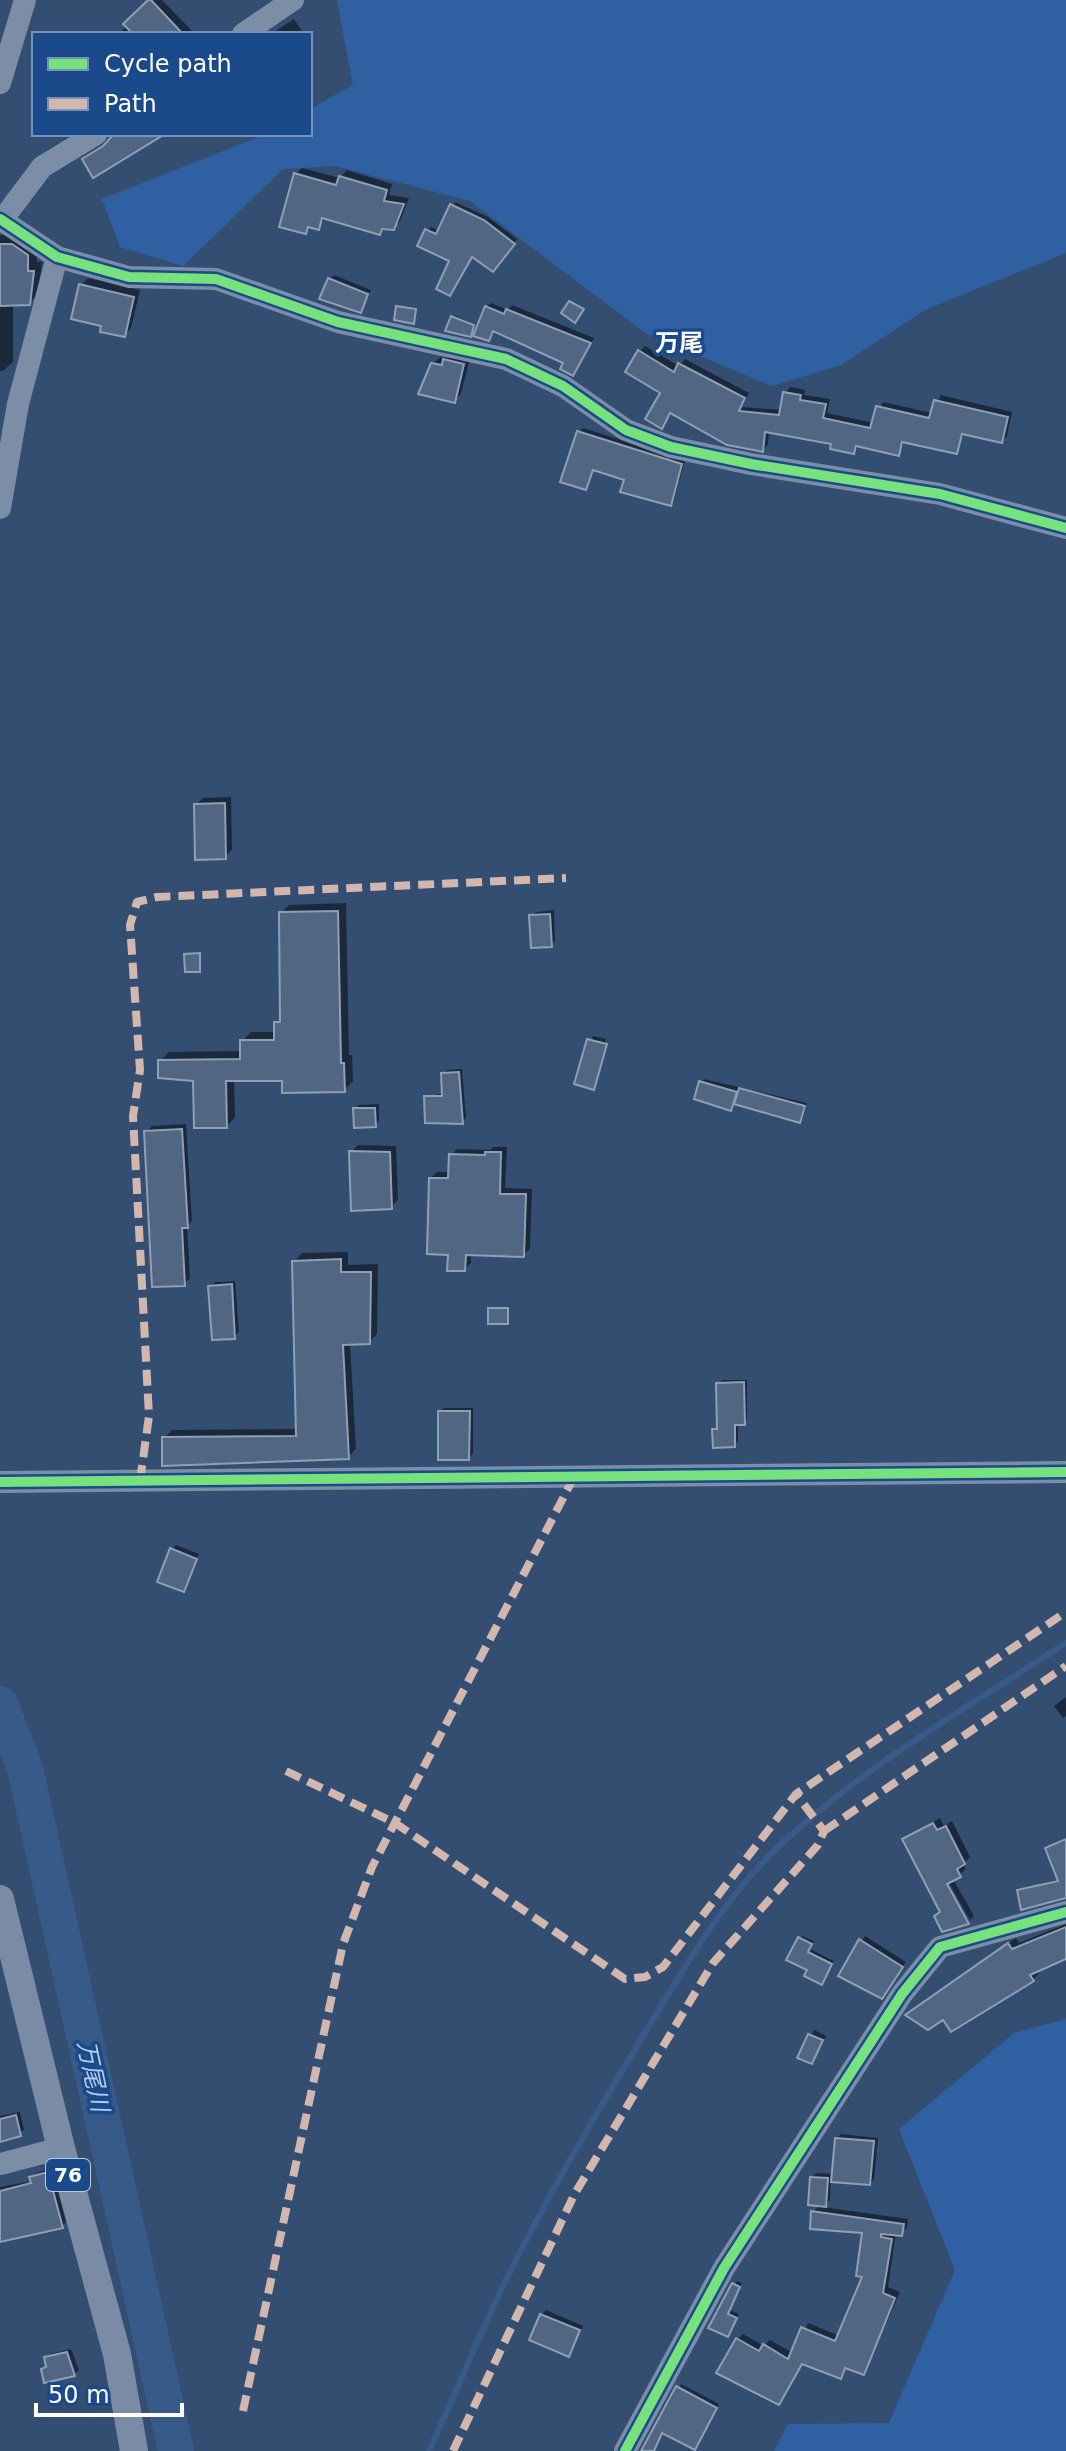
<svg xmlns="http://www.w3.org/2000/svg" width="1066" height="2451" viewBox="0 0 1066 2451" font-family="'DejaVu Sans','Noto Sans JP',sans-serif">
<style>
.green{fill:#2f61a2}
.shadow{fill:#0007}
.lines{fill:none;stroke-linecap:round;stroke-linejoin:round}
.stream{stroke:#385a88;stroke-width:6}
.river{stroke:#385a88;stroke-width:36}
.building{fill:#516682;stroke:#8f9fb4;stroke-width:2}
.minor{stroke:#7b8ea6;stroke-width:22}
.major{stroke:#7a8ca5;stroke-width:28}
.quiet{stroke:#d1b7ad;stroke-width:8;stroke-dasharray:16 8;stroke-linecap:butt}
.cycleway-casing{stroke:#1b4a8b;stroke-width:15}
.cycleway{stroke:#77e17e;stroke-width:10}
.labels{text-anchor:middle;stroke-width:7;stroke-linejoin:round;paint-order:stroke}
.shield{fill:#1b4a8b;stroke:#bbc9dc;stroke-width:2}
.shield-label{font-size:20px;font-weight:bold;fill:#fff}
.neighbourhood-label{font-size:24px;font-weight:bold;fill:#fff;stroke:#1b4a8b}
.water-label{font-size:24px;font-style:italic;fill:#b2cff4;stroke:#1b4a8b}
</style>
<rect width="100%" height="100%" fill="#344e72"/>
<!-- green -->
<g class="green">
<polygon points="337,0 1066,0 1066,253 927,309 841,365 772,386 647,334 470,201 335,166 283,169 183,266 120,247 102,199 266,134 310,134 310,109 353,85"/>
<polygon points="1066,2019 1066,2451 774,2451 788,2424 889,2423 955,2270 899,2129 1014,2033"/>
</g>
<!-- shadow -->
<g class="shadow">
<polygon points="151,0 162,0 193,32 119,34"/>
<polygon points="294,19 304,34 271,34"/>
<polygon points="302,168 340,178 347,170 392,184 389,195 409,198 400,222 379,233 326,217 318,227 312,226 305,232 296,174"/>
<polygon points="455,202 488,217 517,239 497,266 473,255 453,290 451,260 427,231 431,227 440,231"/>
<polygon points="0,235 22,235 37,245 37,262 42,262 38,294 29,303 13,303 13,362 3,371 0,371"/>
<polygon points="334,275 371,290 360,310 329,279"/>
<polygon points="88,278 140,290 131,328 124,335 103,324 81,285"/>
<polygon points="491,303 508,310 512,305 594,338 577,369 573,374 565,362 495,330 489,339 486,307"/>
<polygon points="454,315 474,324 472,333 453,317"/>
<polygon points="645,346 679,366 685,359 749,393 742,407 782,410 785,393 790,387 805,390 804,395 830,399 827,413 874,423 883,402 932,413 941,395 1012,412 1007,436 1001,441 965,432 956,452 905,440 898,454 860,445 854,452 834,442 769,431 768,444 763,450 672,412 662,426 663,392 640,351"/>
<polygon points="452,354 470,358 461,394 454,401 433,364 440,357 447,358"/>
<polygon points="583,428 685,460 674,500 670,504 626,479 595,468 585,488 579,432"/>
<polygon points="231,797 232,850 225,857 196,805 203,798"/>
<polygon points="346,903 349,1055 352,1055 353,1081 344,1090 284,1079 234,1079 235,1117 227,1126 195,1079 160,1061 169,1052 242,1051 242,1041 251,1032 276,1032 276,1023 282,1016 281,913 289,905"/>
<polygon points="554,910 555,941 551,946 531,916 536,912"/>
<polygon points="593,1036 606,1039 593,1088 577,1083"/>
<polygon points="462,1069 466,1118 462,1122 426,1097 444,1093 443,1074 447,1070"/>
<polygon points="704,1079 807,1103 803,1117 800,1120 735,1102 730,1109 701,1082"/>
<polygon points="379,1104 379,1121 375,1125 355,1109 359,1105"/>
<polygon points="186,1124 192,1221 187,1226 190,1278 184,1284 146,1132 152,1126"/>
<polygon points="358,1145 396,1146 398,1200 391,1207 351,1152"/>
<polygon points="493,1147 507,1147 505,1188 532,1189 530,1249 523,1255 471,1254 471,1263 464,1269 450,1253 431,1178 437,1172 450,1172 451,1155 457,1149 490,1150"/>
<polygon points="348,1252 348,1265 378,1264 377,1334 369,1342 350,1343 356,1449 348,1457 164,1438 172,1430 298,1429 294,1262 302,1253"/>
<polygon points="235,1281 239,1332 234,1337 210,1287 215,1282"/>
<polygon points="722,1380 747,1380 747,1419 738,1423 738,1441 734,1445 714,1430 719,1425 718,1384"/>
<polygon points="444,1408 473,1408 473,1454 468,1458 440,1412"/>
<polygon points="176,1545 199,1554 183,1589 172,1549"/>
<polygon points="1066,1697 1066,1716 1063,1718 1054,1706"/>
<polygon points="940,1818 944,1826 952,1821 970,1857 963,1864 966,1869 953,1879 974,1916 970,1920 944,1874 940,1876 969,1921 943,1929 942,1911 904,1840"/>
<polygon points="1066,1838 1066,1897 1019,1890 1059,1879 1047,1848"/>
<polygon points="1066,1924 1066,1957 1037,1970 1039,1973 1033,1980 943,2017 914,2009 1016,1938 1019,1943"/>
<polygon points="802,1936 814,1941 810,1949 834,1961 824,1980 809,1969 799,1939"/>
<polygon points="865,1936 906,1962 886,1992 840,1975"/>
<polygon points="814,2030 826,2036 812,2062 800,2057"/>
<polygon points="20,2112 24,2130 0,2141 0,2116"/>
<polygon points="841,2134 878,2138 874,2179 870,2183 831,2180 830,2200 822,2207 908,2219 907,2228 896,2233 888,2287 900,2292 864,2373 848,2366 840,2377 804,2362 779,2402 738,2339 743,2334 764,2346 770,2340 793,2353 808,2323 840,2336 864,2275 865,2231 813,2212 821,2204 812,2177 817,2173 834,2174 837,2139"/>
<polygon points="52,2168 66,2222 62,2226 0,2240 0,2187 32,2181 36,2173"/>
<polygon points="737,2281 742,2283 730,2310 739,2314 728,2335 710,2327"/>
<polygon points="546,2310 583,2326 569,2354 541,2315"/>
<polygon points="71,2349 79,2370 74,2374 43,2369 50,2354"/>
<polygon points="681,2384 719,2404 695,2448 663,2431 656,2449 649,2451"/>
</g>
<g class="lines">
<!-- stream -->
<path class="stream" d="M429,2451C451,2404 471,2355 493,2307C539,2209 596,2114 652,2021C688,1962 725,1898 775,1850C861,1767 967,1708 1066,1643"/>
<!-- river -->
<polyline class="river" points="0,1704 25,1768 176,2451"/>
</g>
<!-- building -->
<g class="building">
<polygon points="148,0 151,0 183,34 133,34 123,24"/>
<polygon points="114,134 165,134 93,178 82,159 103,146"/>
<polygon points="294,173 336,185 339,176 387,190 384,201 404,204 394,230 382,229 380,235 322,218 319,230 308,227 306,234 279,227"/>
<polygon points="450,204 484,220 515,244 493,272 472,257 450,296 436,289 449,261 417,246 425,229 436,234"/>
<polygon points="0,244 12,244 28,255 28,271 34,271 30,305 0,306"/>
<polygon points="328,278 368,294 361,313 319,299"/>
<polygon points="79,284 134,297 125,337 100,332 101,326 71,319"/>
<polygon points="569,301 584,309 575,323 561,313"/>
<polygon points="396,306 416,309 414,324 394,320"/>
<polygon points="485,306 504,314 506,309 591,343 573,376 560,369 563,363 493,331 489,341 473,336"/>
<polygon points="451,316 474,325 471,337 445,331"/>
<polygon points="638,350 674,372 678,363 745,398 739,411 779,415 783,392 801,395 800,400 826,404 823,418 870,428 876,406 929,418 934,400 1008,417 1002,443 962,434 957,454 902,442 899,456 856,446 854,454 830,449 831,444 765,432 763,452 754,450 727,445 670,413 662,429 645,419 660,393 625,372"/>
<polygon points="443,359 464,364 455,403 418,394 431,363 442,365"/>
<polygon points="577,431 682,464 671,506 620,492 624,480 593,470 586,490 560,482"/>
<polygon points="225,803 226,859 195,860 194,804"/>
<polygon points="338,911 341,1063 344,1063 345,1092 282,1093 282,1081 226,1081 227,1128 194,1128 193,1081 158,1078 158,1060 240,1059 240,1040 274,1040 274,1022 280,1022 279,912"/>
<polygon points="550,914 552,947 531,948 529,915"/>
<polygon points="200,953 200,972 185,972 184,954"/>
<polygon points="587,1039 607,1044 594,1090 574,1084"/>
<polygon points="459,1072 463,1124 425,1123 424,1096 442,1096 441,1073"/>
<polygon points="699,1081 737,1092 731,1111 694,1099"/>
<polygon points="739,1088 805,1106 800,1123 734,1104"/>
<polygon points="353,1108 375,1108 376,1127 354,1128"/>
<polygon points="182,1129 188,1228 182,1228 185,1286 152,1287 144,1131"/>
<polygon points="349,1151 390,1152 392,1209 351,1211"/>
<polygon points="485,1152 501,1152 500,1194 526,1194 524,1257 466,1255 465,1271 447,1271 448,1255 427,1254 429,1178 448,1178 449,1154 485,1155"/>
<polygon points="341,1259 341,1272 371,1272 370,1344 343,1345 349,1459 162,1466 162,1437 296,1436 292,1261"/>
<polygon points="232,1284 235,1339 212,1340 208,1286"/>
<rect x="488" y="1308" width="20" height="16"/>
<polygon points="744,1382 745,1425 735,1425 735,1447 713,1448 712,1429 717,1429 716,1383"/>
<polygon points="438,1411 470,1411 469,1460 438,1460"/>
<polygon points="170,1548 197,1559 184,1592 157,1582"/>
<polygon points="933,1823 937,1830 946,1826 965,1864 957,1869 961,1877 947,1884 969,1924 942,1932 934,1916 940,1912 902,1839"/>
<polygon points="1066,1839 1066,1898 1021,1910 1017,1890 1058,1881 1045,1848"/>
<polygon points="1066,1927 1066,1959 1030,1975 1034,1981 951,2032 943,2020 928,2030 905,2015 1008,1943 1012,1949"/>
<polygon points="798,1937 812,1944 808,1952 832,1964 822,1985 804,1976 807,1970 786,1960"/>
<polygon points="859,1939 903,1967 882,1999 838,1976"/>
<polygon points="808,2034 823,2040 812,2064 797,2058"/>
<polygon points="16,2115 21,2136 0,2142 0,2119"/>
<polygon points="835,2138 874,2141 870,2185 831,2182"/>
<polygon points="48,2172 63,2228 0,2242 0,2191 31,2183 29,2177"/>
<polygon points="810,2177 828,2178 826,2207 808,2205"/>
<polygon points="811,2211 904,2224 902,2236 881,2234 881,2237 892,2239 883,2293 895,2298 864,2375 845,2368 841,2379 802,2364 779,2405 716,2373 736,2338 759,2351 763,2344 788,2359 801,2327 835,2341 862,2277 856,2276 862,2233 810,2229"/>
<polygon points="732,2283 740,2287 728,2314 737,2318 728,2337 708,2328"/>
<polygon points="540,2314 580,2330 569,2357 529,2340"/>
<polygon points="67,2352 75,2376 44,2383 41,2369 46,2367 44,2357"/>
<polygon points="676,2386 717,2408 695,2450 662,2433 654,2451 641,2451"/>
</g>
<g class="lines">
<!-- minor -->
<g class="minor">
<polyline points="243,34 293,0"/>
<polyline points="0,83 25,0"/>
<polyline points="0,219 57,257 129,277 216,279 338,322 506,359 563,386 626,430 671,447 751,464 940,494 1066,528"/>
<polyline points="2,220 42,167 96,134"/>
<polyline points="0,508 18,404 57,257"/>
<polyline points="0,1482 1066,1472"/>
<polyline points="0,2164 61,2148"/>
<polyline points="625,2451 724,2268 902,1994 940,1947 1066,1912"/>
</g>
<!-- major -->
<polyline class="major" points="0,1899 61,2148 117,2354 134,2451"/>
<!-- quiet -->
<g class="quiet">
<polyline points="140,1481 149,1416 133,1116 140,1070 130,925 137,902 157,897 566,878"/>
<polyline points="286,1771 395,1823 625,1979 645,1977 663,1967 796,1794 1066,1612"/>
<polyline points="824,1831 1066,1666"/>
<polyline points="243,2411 343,1944 372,1867 574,1477"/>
<polyline points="453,2451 574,2195 713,1963 818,1845 824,1831 796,1794"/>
</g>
<!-- cycleway casing -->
<g class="cycleway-casing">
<g id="cycleway">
<polyline points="0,219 57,257 129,277 216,279 338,322 506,359 563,386 626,430 671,447 751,464 940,494 1066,528"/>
<polyline points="0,1482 1066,1472"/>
<polyline points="625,2451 724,2268 902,1994 940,1947 1066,1912"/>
</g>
</g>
<!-- cycleway -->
<use href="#cycleway" class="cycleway"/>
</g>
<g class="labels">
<!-- shield labels -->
<rect class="shield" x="46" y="2159" width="44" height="32" rx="6"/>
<g class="shield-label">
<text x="68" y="2182">76</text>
</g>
<!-- neighbourhood labels -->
<g class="neighbourhood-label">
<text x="679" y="351">万尾</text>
</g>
<!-- water labels -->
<g class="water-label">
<text transform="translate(93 2076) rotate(78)" y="8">万尾川</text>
</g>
</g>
<!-- legend -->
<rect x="32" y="32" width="280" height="104" fill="#1b4a8b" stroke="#7692b9" stroke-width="2"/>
<rect x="48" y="58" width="40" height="12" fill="#77e17e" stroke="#7692b9" stroke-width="2"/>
<text x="104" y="72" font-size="24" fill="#ffffff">Cycle path</text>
<rect x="48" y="98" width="40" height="12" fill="#d1b7ad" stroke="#7692b9" stroke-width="2"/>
<text x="104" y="112" font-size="24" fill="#ffffff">Path</text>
<!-- scale -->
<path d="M36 2403v12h146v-12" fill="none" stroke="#ffffff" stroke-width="4"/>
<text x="48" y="2403" font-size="24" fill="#ffffff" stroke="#1b4a8b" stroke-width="6" paint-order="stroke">50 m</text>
</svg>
